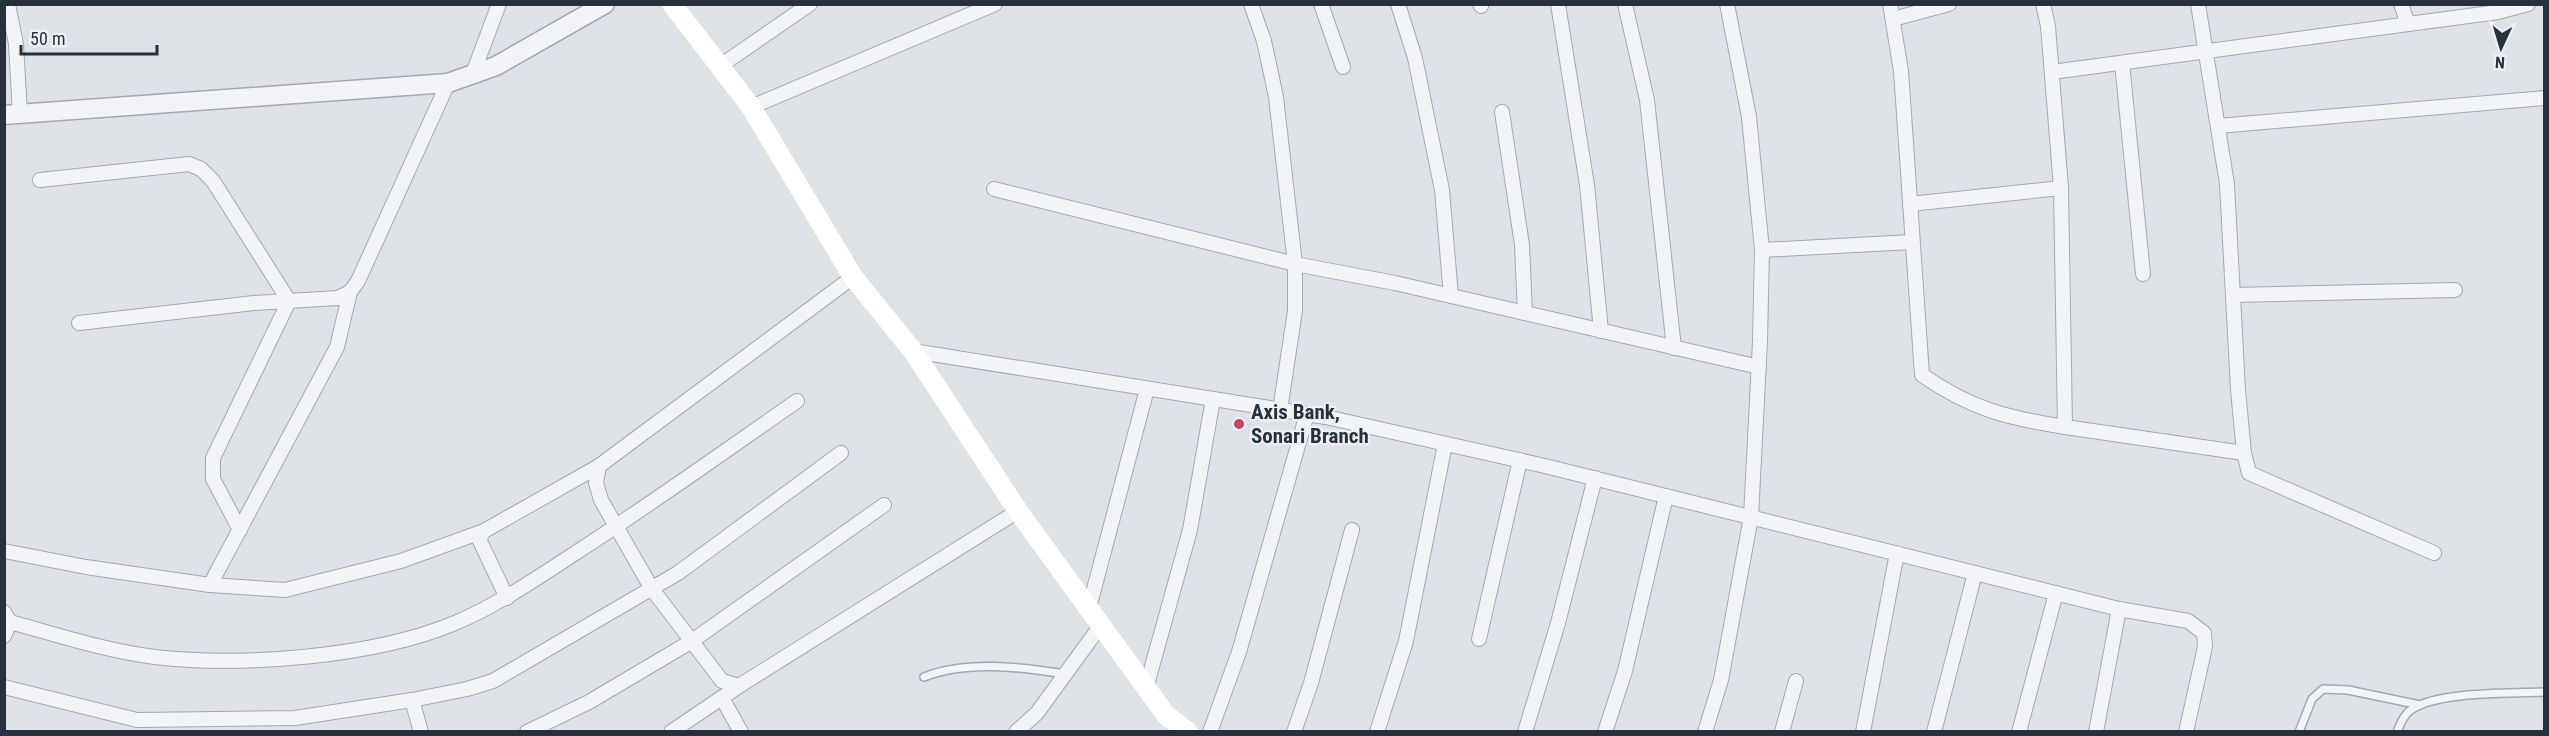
<svg xmlns="http://www.w3.org/2000/svg" width="2549" height="736" viewBox="0 0 2549 736" font-family="'Roboto Condensed',sans-serif">
<style>
.lines{fill:none;stroke-linecap:round;stroke-linejoin:round}
.service-casing{stroke:#a3a9b1;stroke-width:10}
.minor-casing{stroke:#a3a9b1;stroke-width:16}
.tertiary-casing{stroke:#a3a9b1;stroke-width:21}
.service{stroke:#f1f3f6;stroke-width:7}
.minor{stroke:#f1f3f6;stroke-width:14}
.tertiary{stroke:#f1f3f6;stroke-width:18}
.secondary{stroke:#fff;stroke-width:20}
.poi-dot{fill:#cb4462;stroke:#edf1f5;stroke-width:2}
.labels{text-anchor:middle;stroke-width:4.5;stroke-linejoin:round;paint-order:stroke}
.poi-label{font-size:21px;font-weight:bold;fill:#27313e;stroke:#edf1f5;text-anchor:start}
</style>
<rect width="100%" height="100%" fill="#dee2e7"/>
<g class="lines">
<!-- service casing -->
<g class="service-casing">
<g id="service">
<path d="M924,677C966,660 1022,667 1065,674"/>
<polyline points="2299,732 2312,699 2323,689 2348,690 2420,705"/>
<path d="M2397,732C2401,723 2404,714 2412,709C2439,691 2511,694 2544,692"/>
</g>
</g>
<!-- minor casing -->
<g class="minor-casing">
<g id="minor">
<polyline points="8,4 16,44 20,114"/>
<polyline points="1251,4 1264,41 1276,97 1295,264 1295,311 1280,410"/>
<polyline points="1321,4 1343,67"/>
<polyline points="1398,4 1415,58 1442,190 1451,296"/>
<polyline points="1480,4 1481,6"/>
<polyline points="1558,4 1587,185 1601,331"/>
<polyline points="1625,4 1647,100 1674,348"/>
<path d="M1890,4L1901,71L1922,375C1971,409 2007,418 2065,427"/>
<polyline points="2043,4 2048,26 2061,188 2065,427 2244,453"/>
<polyline points="2198,4 2227,184 2238,390 2244,453 2249,473 2434,553"/>
<polyline points="2401,4 2408,24"/>
<polyline points="1893,19 1949,4"/>
<polyline points="2122,63 2143,274"/>
<polyline points="720,66 810,4"/>
<polyline points="2052,72 2498,12 2528,4"/>
<polyline points="472,76 499,4"/>
<polyline points="751,107 995,4"/>
<polyline points="1502,112 1522,245 1525,313"/>
<polyline points="2218,126 2544,98"/>
<polyline points="40,180 189,164 201,169 213,181 289,301 213,458 213,479 240,530"/>
<polyline points="994,189 1295,264 1395,283 1759,367"/>
<polyline points="1910,204 2061,188"/>
<polyline points="1762,250 1912,242"/>
<polyline points="853,277 599,466 596,483 601,500 652,589 722,681 739,686 1018,511"/>
<polyline points="2233,295 2455,290"/>
<polyline points="79,323 254,303 338,298 350,292 358,281 448,83"/>
<polyline points="913,351 1326,417 1545,466 2119,609 2188,621 2204,633 2205,647 2186,732"/>
<polyline points="4,551 86,567 210,585 285,590 401,561 484,531"/>
<polyline points="210,585 337,347 350,292"/>
<polyline points="507,598 479,539 484,531 599,466"/>
<polyline points="1089,608 1147,389"/>
<polyline points="4,612 10,622 4,636"/>
<path d="M10,622C58,635 106,651 155,657C243,667 374,657 455,623C500,604 540,576 580,550C654,502 725,451 797,401"/>
<polyline points="1479,639 1520,460"/>
<polyline points="4,687 137,720 295,718 412,700 467,689 493,681 678,573 841,453"/>
<polyline points="1146,688 1190,530 1213,399"/>
<polyline points="722,698 741,732"/>
<polyline points="412,700 421,732"/>
<polyline points="527,732 589,702 692,641 884,505"/>
<polyline points="671,732 739,686"/>
<polyline points="1016,732 1037,713 1101,625"/>
<polyline points="1210,732 1239,652 1307,414"/>
<polyline points="1294,732 1311,683 1352,530"/>
<polyline points="1377,732 1406,641 1445,444"/>
<polyline points="1525,732 1558,623 1595,478"/>
<polyline points="1605,732 1625,671 1666,496"/>
<polyline points="1705,732 1721,680 1751,517 1760,341 1762,250 1749,117 1727,4"/>
<polyline points="1782,732 1796,681"/>
<polyline points="1863,732 1897,553"/>
<polyline points="1934,732 1975,573"/>
<polyline points="2019,732 2056,593"/>
<polyline points="2096,732 2119,609"/>
</g>
</g>
<!-- tertiary casing -->
<g class="tertiary-casing">
<polyline id="tertiary" points="4,115 448,83 496,66 605,4"/>
</g>
<!-- service -->
<use href="#service" class="service"/>
<!-- minor -->
<use href="#minor" class="minor"/>
<!-- tertiary -->
<use href="#tertiary" class="tertiary"/>
<!-- secondary -->
<polyline class="secondary" points="672,4 751,107 853,277 913,351 1018,511 1166,715 1188,732"/>
</g>
<!-- markers -->
<circle class="poi-dot" cx="1239" cy="424" r="6"/>
<g class="labels">
<!-- poi labels -->
<g class="poi-label">
<text x="1251" y="419">Axis Bank,<tspan x="1251" dy="24">Sonari Branch</tspan></text>
</g>
</g>
<!-- border -->
<rect width="2549" height="736" fill="none" stroke="#27313e" stroke-width="12"/>
<!-- north arrow -->
<g transform="translate(2501 48) rotate(184)" stroke="#edf1f5" stroke-width="4.5" paint-order="stroke">
<path d="M0-4.5L10 22L0 15L-10 22Z" fill="#27313e"/>
<text y="-9" font-size="16" font-weight="bold" text-anchor="middle" fill="#27313e">N</text>
</g>
<!-- scale -->
<path d="M21 45v9h136v-9" fill="none" stroke="#27313e" stroke-width="3"/>
<text x="30" y="45" font-size="18" fill="#27313e" stroke="#edf1f5" stroke-width="4.5" paint-order="stroke">50 m</text>
</svg>
